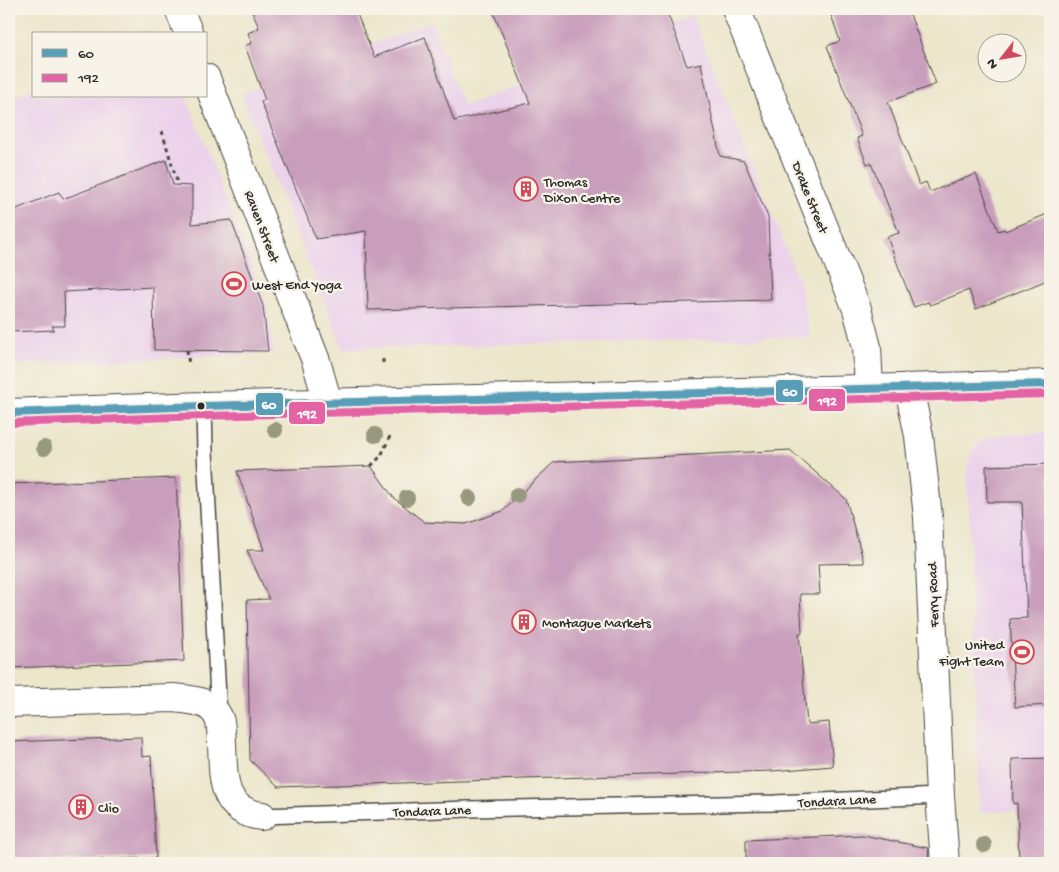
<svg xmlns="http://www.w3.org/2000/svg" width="1059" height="872" viewBox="0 0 1059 872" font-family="'Gochi Hand',sans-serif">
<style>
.built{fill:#ebd1eb}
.building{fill:#c99ebc}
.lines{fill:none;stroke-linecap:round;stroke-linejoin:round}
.service-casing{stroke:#484743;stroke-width:18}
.minor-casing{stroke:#484743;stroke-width:30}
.tertiary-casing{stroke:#484743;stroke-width:30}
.path{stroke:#484743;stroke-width:3;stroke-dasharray:4 4;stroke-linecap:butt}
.service{stroke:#fff;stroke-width:15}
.minor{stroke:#fff;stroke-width:28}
.tertiary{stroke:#fff;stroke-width:28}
.bus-1-casing{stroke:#f7f3e8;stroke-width:11}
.bus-2-casing{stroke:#f7f3e8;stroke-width:11}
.bus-1{stroke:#599eb9;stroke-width:8}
.bus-2{stroke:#e463a4;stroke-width:8}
.tree{fill:#97987d}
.bus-dot{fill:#2b2b2b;stroke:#f7f3e8;stroke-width:2}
.labels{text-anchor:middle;stroke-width:4.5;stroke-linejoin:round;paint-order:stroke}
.poi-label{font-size:14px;fill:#2b2b2b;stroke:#f7f3e8;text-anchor:start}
.street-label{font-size:14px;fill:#2b2b2b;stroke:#f7f3e8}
.line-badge{stroke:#f7f3e8;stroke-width:2}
.badge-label{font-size:14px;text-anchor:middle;font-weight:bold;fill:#fff}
</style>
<rect width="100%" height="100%" fill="#f7f3e8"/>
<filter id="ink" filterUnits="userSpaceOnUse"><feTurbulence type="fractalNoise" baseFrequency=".02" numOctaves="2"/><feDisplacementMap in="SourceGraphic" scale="10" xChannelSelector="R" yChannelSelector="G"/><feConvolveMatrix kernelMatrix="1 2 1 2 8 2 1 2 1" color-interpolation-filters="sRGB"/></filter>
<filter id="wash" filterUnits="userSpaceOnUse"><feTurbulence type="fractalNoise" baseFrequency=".0096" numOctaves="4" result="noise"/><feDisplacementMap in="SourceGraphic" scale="20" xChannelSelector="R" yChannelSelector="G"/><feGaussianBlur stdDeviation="1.12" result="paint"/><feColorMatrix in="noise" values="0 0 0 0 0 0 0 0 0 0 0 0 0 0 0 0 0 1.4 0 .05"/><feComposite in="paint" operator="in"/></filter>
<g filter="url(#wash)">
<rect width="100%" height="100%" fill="#ece6cb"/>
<!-- built -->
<g class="built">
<polygon points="692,16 800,284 810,337 343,349 241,94 431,22 464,107"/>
<polygon points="34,89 34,96 186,96 266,303 274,353 9,365 9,98"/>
<polygon points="1050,433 1050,810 980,812 967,474 971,451 982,439 998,435"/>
</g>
<g id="blocks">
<!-- building -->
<g class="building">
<polygon points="251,9 355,9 374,57 425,37 454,121 530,103 492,9 666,9 687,66 701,63 720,156 744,161 768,217 771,300 368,310 366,231 316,239 261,102 265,100 245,46 252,43 248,33 259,28"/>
<polygon points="829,9 908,9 936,84 888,102 919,185 926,182 930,192 976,174 998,231 1004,229 1005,231 1050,213 1050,279 976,309 969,290 930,305 928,302 914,307 887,237 899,233 871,163 867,164 857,138 862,136 827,46 840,41"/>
<polygon points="166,160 173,185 192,186 192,224 231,220 263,306 268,351 154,350 153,287 64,292 65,326 52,326 54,330 9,332 9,212 59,192 63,199"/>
<polygon points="790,450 846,499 864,563 818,564 820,594 800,594 802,633 799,633 807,724 829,722 833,766 772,771 278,787 250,760 247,600 269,599 247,550 264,550 237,471 371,466 393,497 424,522 466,524 503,511 554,462"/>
<polygon points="1050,464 1050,705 1015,707 1010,619 1027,618 1022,502 987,502 986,466"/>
<polygon points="176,478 184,661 9,668 9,484"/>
<polygon points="141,737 142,757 151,756 156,858 9,863 9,742"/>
<polygon points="1050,758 1050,863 1019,863 1017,803 1013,804 1012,759"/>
<polygon points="863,835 928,848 929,863 746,863 746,840"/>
</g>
</g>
</g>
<g filter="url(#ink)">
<use href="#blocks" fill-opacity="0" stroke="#484743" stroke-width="1"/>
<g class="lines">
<!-- service casing -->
<g class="service-casing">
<g id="service">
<polyline points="204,406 205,451 219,716"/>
<polyline points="262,816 469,809 775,803 940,796"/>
</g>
</g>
<!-- minor casing -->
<g class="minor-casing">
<g id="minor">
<polyline points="179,9 189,34"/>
<polyline points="736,9 857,309 867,347 869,389"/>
<polyline points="206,78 316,361 328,403"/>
<polyline points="909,388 919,436 928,517 940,796 945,863"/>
<path d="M9,703L173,698C192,700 214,700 220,722C227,760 211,810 262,816"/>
</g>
</g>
<!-- tertiary casing -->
<g class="tertiary-casing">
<polyline id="tertiary" points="9,413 204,406 1050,384"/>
</g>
<!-- path -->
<g class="path">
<polyline points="162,131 178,185"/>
<polyline points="187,350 189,365"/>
<polyline points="383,359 383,366"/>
<polyline points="371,466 381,456 391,434"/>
</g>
<!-- service -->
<use href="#service" class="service"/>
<!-- minor -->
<use href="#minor" class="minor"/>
<!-- tertiary -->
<use href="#tertiary" class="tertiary"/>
<!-- bus-1 casing -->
<g class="bus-1-casing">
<polyline id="bus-1" points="9,413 204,406 1050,384"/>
</g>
<!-- bus-2 casing -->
<g class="bus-2-casing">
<polyline id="bus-2" points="9,423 204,416 1050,394"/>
</g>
<!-- bus-1 -->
<use href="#bus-1" class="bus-1"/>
<!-- bus-2 -->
<use href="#bus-2" class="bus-2"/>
</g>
<!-- trees -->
<g class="tree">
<circle cx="275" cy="430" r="8"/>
<circle cx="375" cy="435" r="8"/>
<circle cx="44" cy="448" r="8"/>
<circle cx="517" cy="495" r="8"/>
<circle cx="407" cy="498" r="8"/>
<circle cx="469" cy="498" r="8"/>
<circle cx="984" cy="845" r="8"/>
</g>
</g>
<!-- icons -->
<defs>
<g id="building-ring" transform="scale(1.25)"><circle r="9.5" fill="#f7f3e8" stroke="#d1495b" stroke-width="1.5"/><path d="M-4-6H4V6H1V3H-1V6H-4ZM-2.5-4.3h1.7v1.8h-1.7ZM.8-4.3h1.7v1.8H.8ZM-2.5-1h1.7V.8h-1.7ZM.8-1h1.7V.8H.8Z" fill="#d1495b"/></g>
<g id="stadium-ring" transform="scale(1.25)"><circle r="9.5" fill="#f7f3e8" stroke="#d1495b" stroke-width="1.5"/><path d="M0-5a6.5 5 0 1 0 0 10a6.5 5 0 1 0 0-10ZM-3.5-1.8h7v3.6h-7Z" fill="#d1495b"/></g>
</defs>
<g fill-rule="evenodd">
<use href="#building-ring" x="526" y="189"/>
<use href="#stadium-ring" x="234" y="284"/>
<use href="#building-ring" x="524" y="622"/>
<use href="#stadium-ring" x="1022" y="652"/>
<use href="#building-ring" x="81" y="807"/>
</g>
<!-- markers -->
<circle class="bus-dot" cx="201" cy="406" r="4.5"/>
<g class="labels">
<!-- poi labels -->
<g class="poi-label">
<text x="544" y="186">Thomas<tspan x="544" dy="16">Dixon Centre</tspan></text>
<text x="252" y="289">West End Yoga</text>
<text x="542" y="627">Montague Markets</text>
<text x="1004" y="649" text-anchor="end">United<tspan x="1004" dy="16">Fight Team</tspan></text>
<text x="98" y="812">Clio</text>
</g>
<!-- street labels -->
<g class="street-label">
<text transform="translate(811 197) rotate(68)" y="5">Drake Street</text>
<text transform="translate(263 226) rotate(69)" y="5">Raven Street</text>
<text transform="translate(932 595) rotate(-92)" y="5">Ferry Road</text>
<text transform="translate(837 800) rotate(-3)" y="5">Tondara Lane</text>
<text transform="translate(432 810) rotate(-2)" y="5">Tondara Lane</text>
</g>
</g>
<g class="line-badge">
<rect x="775" y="379" width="29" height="24" rx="5" fill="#599eb9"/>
<rect x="808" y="388" width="38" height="24" rx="5" fill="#e463a4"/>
<rect x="255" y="392" width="29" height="24" rx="5" fill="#599eb9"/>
<rect x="288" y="401" width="38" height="24" rx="5" fill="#e463a4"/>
</g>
<g class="badge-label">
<text x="790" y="396">60</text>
<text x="827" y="405">192</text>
<text x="269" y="409">60</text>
<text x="307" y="418">192</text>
</g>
<!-- margin -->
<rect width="1059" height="872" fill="none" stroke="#f7f3e8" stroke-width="30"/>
<!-- legend -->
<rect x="32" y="32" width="175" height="65" fill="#f7f3e8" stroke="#a5a39c"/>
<rect x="42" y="49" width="25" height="8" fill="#599eb9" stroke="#a5a39c"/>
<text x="78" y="58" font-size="15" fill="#2b2b2b">60</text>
<rect x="42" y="74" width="25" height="8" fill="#e463a4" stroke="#a5a39c"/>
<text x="78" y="82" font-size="15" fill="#2b2b2b">192</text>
<!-- north arrow -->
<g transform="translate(1002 58) rotate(239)"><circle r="24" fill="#f7f3e8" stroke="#a5a39c"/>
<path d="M0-4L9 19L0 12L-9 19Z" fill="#d1495b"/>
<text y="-8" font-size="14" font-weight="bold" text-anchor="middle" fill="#2b2b2b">N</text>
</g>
</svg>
